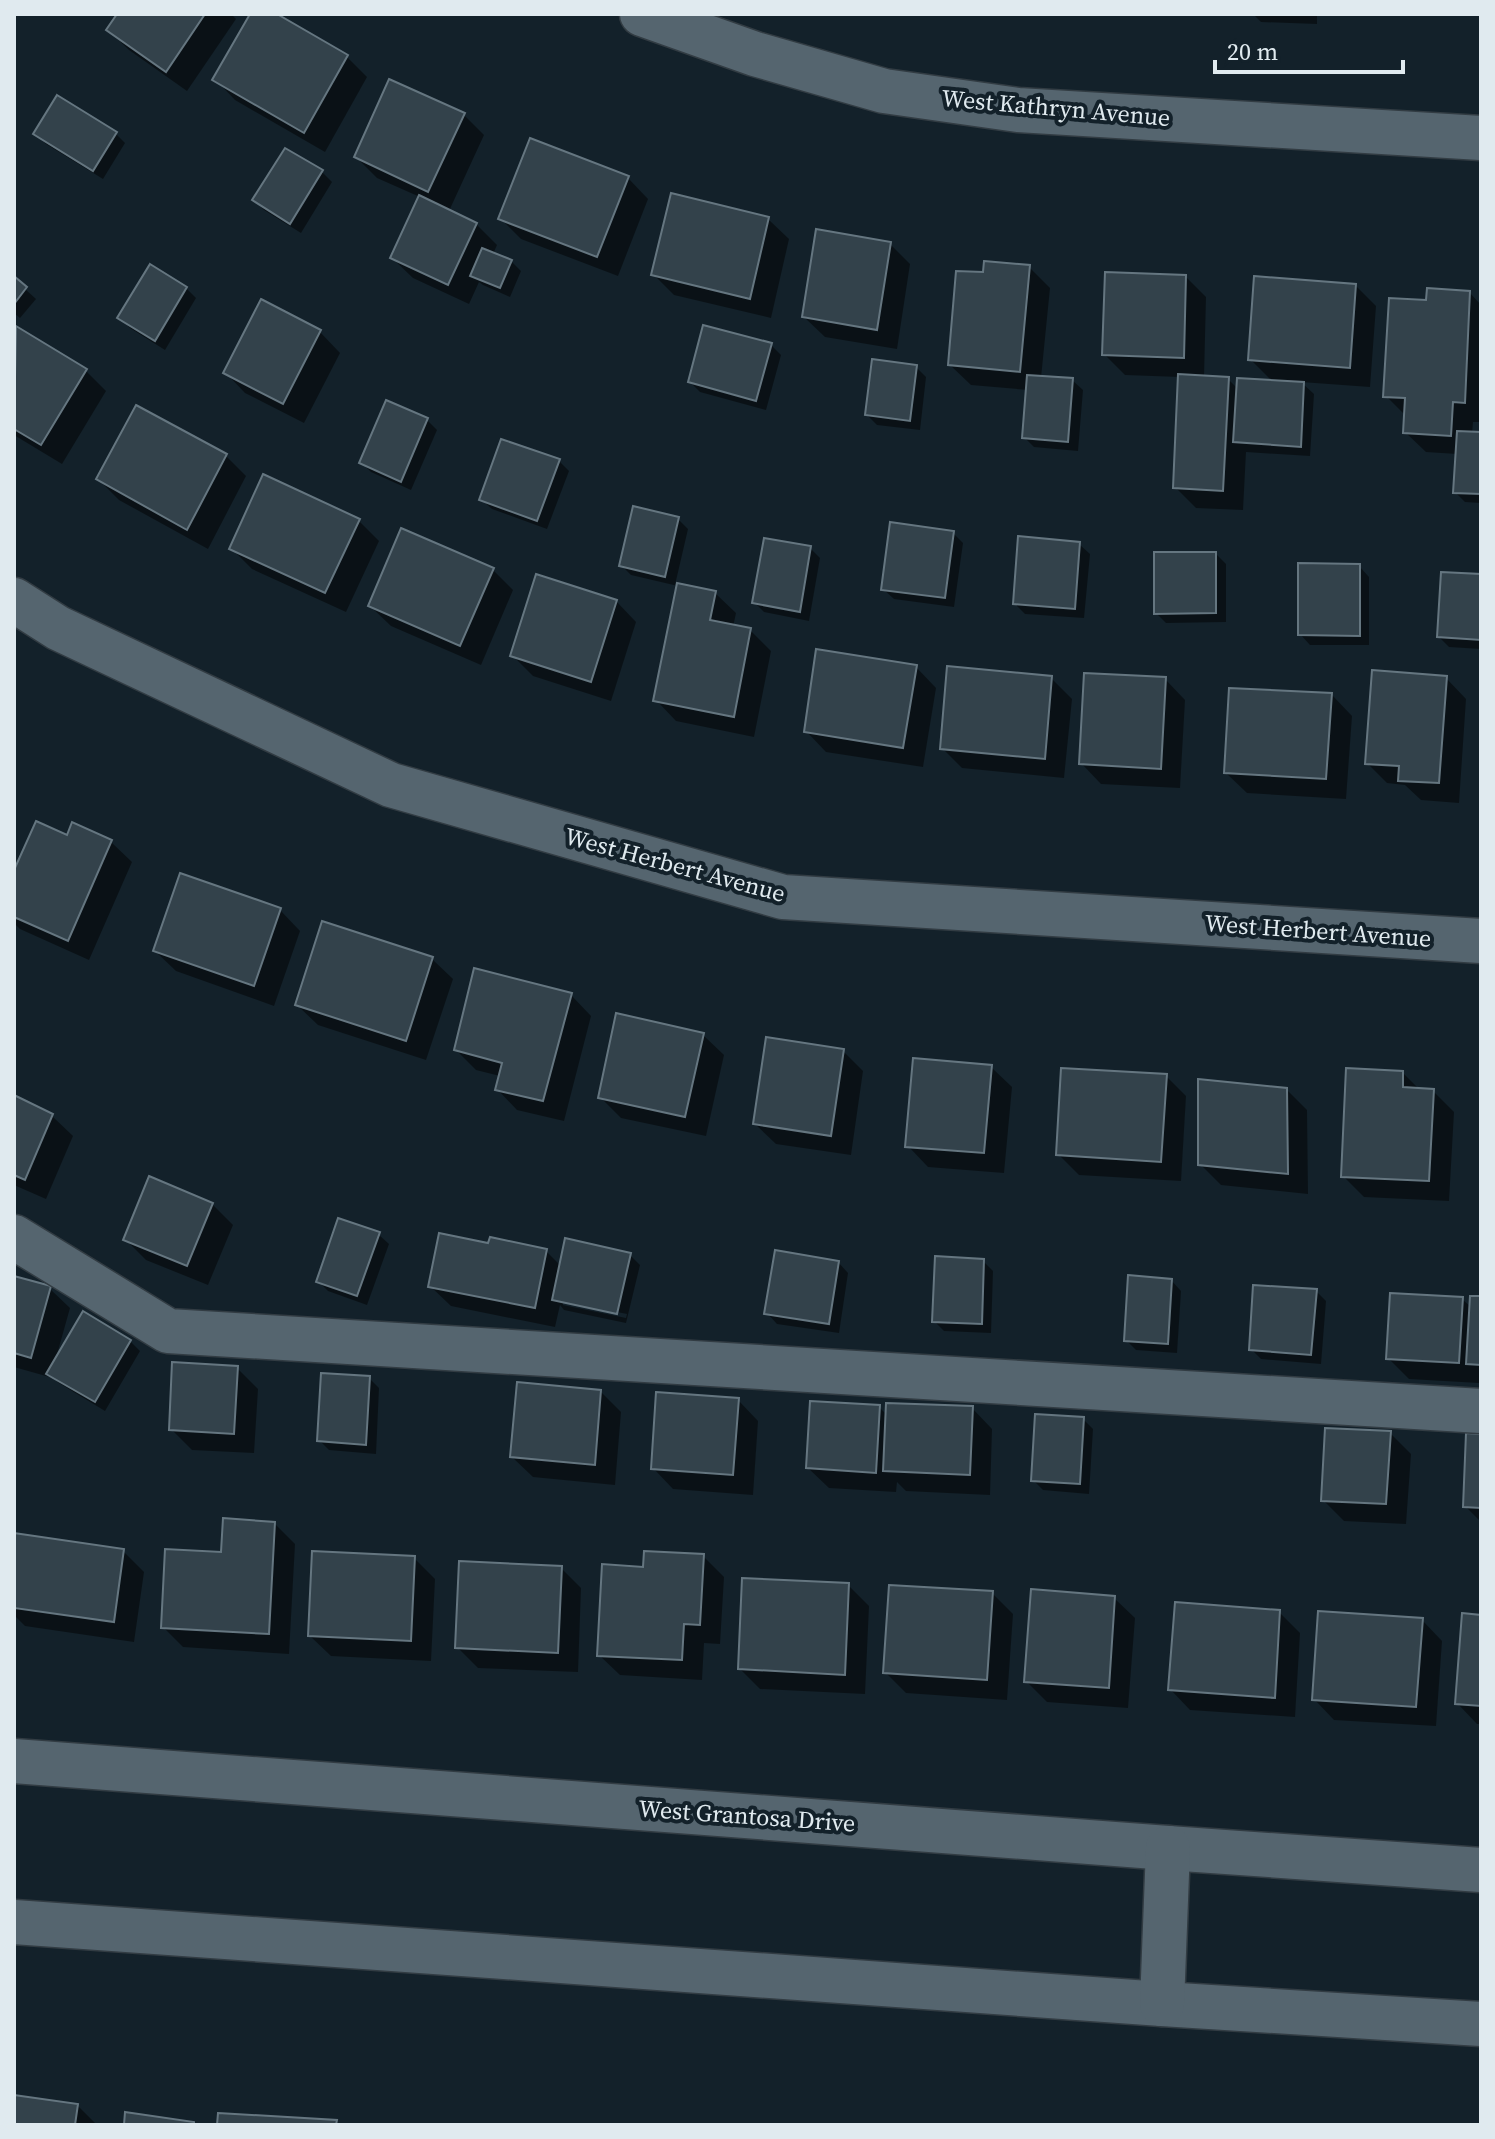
<svg xmlns="http://www.w3.org/2000/svg" width="1495" height="2139" viewBox="0 0 1495 2139" font-family="'Source Serif 4',serif">
<style>
.shadow{fill:#0007;fill-rule:evenodd}
.building{fill:#33424b;stroke:#657680;stroke-width:2}
.lines{fill:none;stroke-linecap:round;stroke-linejoin:round}
.minor-casing{stroke:#323c43;stroke-width:47}
.minor{stroke:#55656f;stroke-width:44}
.labels{text-anchor:middle;stroke-width:8;stroke-linejoin:round;paint-order:stroke}
.street-label{font-size:24px;fill:#e0eaef;stroke:#13212a}
</style>
<rect width="100%" height="100%" fill="#13212a"/>
<!-- shadow -->
<g class="shadow">
<polygon points="119,14 231,14 236,19 187,91 129,50 108,30"/>
<polygon points="252,14 273,14 347,57 367,77 325,152 235,100 215,79"/>
<polygon points="1253,14 1317,14 1317,24 1261,22"/>
<polygon points="464,115 484,135 449,211 476,224 497,245 493,254 511,261 521,271 510,297 483,285 479,282 469,304 413,278 392,258 420,197 377,178 356,157"/>
<polygon points="115,133 125,143 103,179 46,144 36,134"/>
<polygon points="285,150 322,172 332,182 301,233 264,210 254,200"/>
<polygon points="628,178 648,199 618,276 521,239 501,219"/>
<polygon points="768,219 789,239 771,318 674,295 653,274"/>
<polygon points="890,244 910,264 897,349 825,337 804,317"/>
<polygon points="1029,267 1050,288 1041,378 1072,380 1083,390 1078,451 1034,447 1024,437 1028,390 971,385 950,365 985,274"/>
<polygon points="1186,277 1206,297 1204,377 1228,379 1238,389 1273,382 1250,359 1356,286 1376,306 1370,387 1301,382 1314,394 1310,456 1246,452 1243,510 1196,508 1175,487 1180,377 1125,375 1104,354"/>
<polygon points="14,279 36,299 20,318 14,313"/>
<polygon points="186,288 196,298 165,350 130,328 120,318"/>
<polygon points="1470,293 1481,305 1481,422 1473,422 1472,434 1481,434 1481,503 1465,502 1455,492 1457,454 1426,452 1405,432 1406,416 1386,396 1428,302"/>
<polygon points="16,329 86,371 106,391 62,464 14,435 14,332"/>
<polygon points="320,332 340,353 304,423 245,393 225,372"/>
<polygon points="771,345 781,355 766,410 700,392 690,382"/>
<polygon points="916,367 926,377 920,430 877,425 867,415"/>
<polygon points="387,402 427,420 437,430 411,490 371,472 361,462"/>
<polygon points="226,456 246,476 208,549 119,500 98,479"/>
<polygon points="559,461 569,471 547,529 492,509 481,499"/>
<polygon points="678,519 688,529 675,585 715,593 736,613 733,627 750,630 771,651 754,737 676,721 656,700 678,586 631,575 621,565"/>
<polygon points="359,521 379,541 346,612 252,569 231,548"/>
<polygon points="953,533 963,543 954,607 894,599 883,589"/>
<polygon points="1079,544 1090,554 1084,618 1025,614 1015,604"/>
<polygon points="810,548 820,558 809,621 764,612 754,602"/>
<polygon points="1216,554 1226,564 1226,622 1166,623 1156,613"/>
<polygon points="1359,566 1369,577 1369,645 1310,645 1300,634"/>
<polygon points="493,570 513,590 481,665 391,626 370,606"/>
<polygon points="1481,576 1481,649 1449,647 1439,637"/>
<polygon points="616,601 636,622 611,701 533,676 513,656"/>
<polygon points="916,667 936,688 923,767 826,752 806,731"/>
<polygon points="1051,678 1072,699 1064,778 962,768 942,748"/>
<polygon points="1446,678 1466,699 1459,803 1421,800 1405,785 1387,783 1367,763"/>
<polygon points="1165,679 1185,700 1180,788 1101,784 1081,763"/>
<polygon points="1332,695 1352,716 1346,799 1247,793 1226,773"/>
<polygon points="73,825 111,842 132,862 89,960 20,929 14,923 14,875 68,838"/>
<polygon points="280,910 300,931 274,1006 176,971 155,951"/>
<polygon points="432,959 453,979 426,1060 318,1025 297,1005"/>
<polygon points="571,995 591,1016 564,1121 517,1110 497,1089 500,1076 476,1070 456,1050"/>
<polygon points="703,1035 724,1055 706,1136 621,1118 600,1097"/>
<polygon points="843,1051 863,1071 851,1155 776,1144 755,1124"/>
<polygon points="991,1067 1012,1087 1004,1173 928,1167 908,1146"/>
<polygon points="1403,1073 1420,1090 1433,1091 1454,1112 1449,1201 1364,1197 1343,1176"/>
<polygon points="1166,1076 1186,1096 1181,1181 1079,1175 1058,1154"/>
<polygon points="1287,1090 1307,1110 1308,1194 1221,1185 1200,1164"/>
<polygon points="14,1098 52,1116 73,1136 46,1199 14,1185"/>
<polygon points="212,1204 233,1225 208,1285 146,1260 125,1239"/>
<polygon points="378,1234 389,1244 367,1305 328,1291 318,1281"/>
<path d="M489,1246L546,1251L561,1266L630,1255L640,1265L626,1323L564,1310L560,1305L555,1327L451,1306L430,1286ZM563,1301L627,1314L626,1318L563,1305Z"/>
<polygon points="983,1261 993,1271 991,1333 944,1331 934,1321"/>
<polygon points="838,1262 848,1273 839,1333 777,1324 767,1313"/>
<polygon points="14,1278 49,1288 70,1308 56,1358 130,1341 140,1351 105,1411 59,1383 53,1378 14,1367"/>
<polygon points="1171,1280 1181,1291 1177,1353 1136,1350 1126,1340"/>
<polygon points="1316,1291 1326,1301 1321,1364 1261,1359 1251,1349"/>
<polygon points="1481,1298 1481,1376 1480,1375 1479,1383 1409,1379 1388,1358 1462,1299 1472,1308"/>
<polygon points="237,1368 258,1389 254,1453 192,1450 171,1429"/>
<polygon points="369,1378 379,1388 376,1454 329,1450 319,1440"/>
<polygon points="601,1392 621,1412 615,1485 533,1477 512,1457"/>
<polygon points="738,1400 758,1421 753,1495 673,1489 653,1468"/>
<polygon points="879,1407 888,1416 972,1408 992,1429 990,1495 906,1491 897,1482 896,1492 829,1488 808,1468"/>
<polygon points="1083,1419 1093,1429 1089,1494 1043,1490 1033,1480"/>
<polygon points="1390,1433 1411,1454 1406,1524 1344,1521 1323,1500"/>
<polygon points="1481,1436 1481,1522 1465,1506"/>
<polygon points="274,1523 295,1544 289,1654 183,1647 163,1627 223,1554"/>
<polygon points="14,1535 123,1551 144,1572 134,1642 25,1626 14,1615"/>
<polygon points="703,1556 724,1577 720,1644 704,1643 702,1680 620,1675 599,1655 645,1569"/>
<polygon points="414,1558 435,1579 431,1661 331,1656 310,1636"/>
<polygon points="561,1568 581,1588 578,1672 478,1668 457,1647"/>
<polygon points="848,1585 869,1606 865,1694 760,1689 740,1669"/>
<polygon points="992,1593 1013,1614 1007,1700 906,1693 885,1672"/>
<polygon points="1114,1598 1135,1618 1128,1708 1047,1702 1026,1681"/>
<polygon points="1279,1612 1300,1633 1295,1717 1190,1710 1170,1689"/>
<polygon points="1481,1617 1481,1724 1477,1724 1457,1703"/>
<polygon points="1422,1620 1442,1641 1436,1726 1334,1720 1314,1699"/>
<polygon points="14,2097 77,2105 97,2125 14,2125"/>
</g>
<!-- building -->
<g class="building">
<polygon points="117,14 205,14 166,72 106,30"/>
<polygon points="250,14 277,14 348,55 304,133 212,80"/>
<polygon points="389,79 465,113 428,192 354,157"/>
<polygon points="57,95 117,132 93,171 33,134"/>
<polygon points="530,138 629,176 597,257 498,219"/>
<polygon points="285,148 323,170 290,224 252,200"/>
<polygon points="671,193 769,217 750,299 651,275"/>
<polygon points="419,195 477,223 448,285 390,258"/>
<polygon points="816,229 891,242 877,330 802,317"/>
<polygon points="482,248 512,260 500,288 470,276"/>
<polygon points="984,261 1030,265 1020,372 948,365 956,271 983,272"/>
<polygon points="150,264 187,287 155,341 117,318"/>
<polygon points="1105,272 1186,275 1184,358 1102,355"/>
<polygon points="14,276 27,287 14,304"/>
<polygon points="1254,276 1356,284 1350,368 1248,360"/>
<polygon points="1427,288 1470,291 1465,403 1453,402 1451,436 1403,433 1405,398 1383,397 1389,298 1426,300"/>
<polygon points="261,299 321,330 283,404 223,373"/>
<polygon points="703,325 772,343 756,401 688,382"/>
<polygon points="16,326 87,369 41,445 14,429"/>
<polygon points="872,359 917,365 910,421 865,415"/>
<polygon points="1178,374 1229,377 1223,491 1173,488"/>
<polygon points="1027,375 1073,378 1068,442 1022,438"/>
<polygon points="1237,378 1304,382 1301,447 1233,442"/>
<polygon points="386,400 428,418 401,482 359,463"/>
<polygon points="136,405 227,454 187,530 96,479"/>
<polygon points="1457,431 1481,432 1481,494 1453,493"/>
<polygon points="501,439 560,459 537,521 479,500"/>
<polygon points="263,474 360,519 325,593 229,549"/>
<polygon points="633,506 679,517 665,577 619,566"/>
<polygon points="890,522 954,531 945,598 881,590"/>
<polygon points="401,528 494,568 460,646 368,606"/>
<polygon points="1018,536 1080,542 1075,609 1013,604"/>
<polygon points="764,538 811,546 800,612 752,603"/>
<polygon points="1154,552 1216,552 1216,613 1154,614"/>
<polygon points="1298,563 1360,564 1360,636 1298,635"/>
<polygon points="1441,572 1481,574 1481,640 1437,637"/>
<polygon points="536,574 617,600 591,682 510,656"/>
<polygon points="677,583 716,591 710,620 751,628 734,717 653,701"/>
<polygon points="816,649 917,665 903,748 804,732"/>
<polygon points="947,666 1052,676 1045,759 940,749"/>
<polygon points="1372,670 1447,676 1439,783 1398,781 1399,766 1365,764"/>
<polygon points="1084,673 1166,677 1161,769 1079,764"/>
<polygon points="1229,688 1332,693 1326,779 1224,773"/>
<polygon points="36,821 67,835 72,822 112,840 68,941 14,917 14,870"/>
<polygon points="180,873 281,908 254,986 153,951"/>
<polygon points="322,921 433,957 406,1041 295,1005"/>
<polygon points="474,968 572,993 543,1101 495,1090 502,1063 454,1050"/>
<polygon points="616,1013 704,1033 685,1117 598,1098"/>
<polygon points="766,1037 844,1049 831,1136 753,1124"/>
<polygon points="913,1058 992,1065 984,1153 905,1147"/>
<polygon points="1061,1068 1167,1074 1161,1162 1056,1155"/>
<polygon points="1346,1068 1403,1071 1403,1087 1434,1089 1429,1181 1341,1177"/>
<polygon points="1198,1079 1287,1088 1288,1174 1198,1165"/>
<polygon points="14,1095 53,1114 25,1180 14,1175"/>
<polygon points="149,1176 213,1203 187,1266 123,1240"/>
<polygon points="338,1218 380,1232 357,1296 316,1282"/>
<polygon points="439,1233 488,1243 490,1237 547,1249 535,1308 428,1287"/>
<polygon points="565,1238 631,1253 617,1314 552,1300"/>
<polygon points="775,1250 839,1261 829,1324 764,1314"/>
<polygon points="935,1256 984,1259 982,1324 932,1322"/>
<polygon points="1128,1275 1172,1279 1168,1344 1124,1341"/>
<polygon points="14,1276 51,1286 31,1358 14,1353"/>
<polygon points="1253,1285 1317,1289 1311,1355 1249,1350"/>
<polygon points="1390,1293 1463,1297 1459,1363 1386,1359"/>
<polygon points="1470,1296 1481,1296 1481,1365 1466,1364"/>
<polygon points="83,1311 131,1340 95,1402 46,1374"/>
<polygon points="172,1362 238,1366 234,1434 169,1430"/>
<polygon points="321,1373 370,1376 366,1445 317,1441"/>
<polygon points="517,1382 601,1390 595,1465 510,1457"/>
<polygon points="656,1392 739,1398 733,1475 651,1469"/>
<polygon points="810,1401 880,1405 876,1473 806,1468"/>
<polygon points="886,1403 973,1406 970,1475 883,1471"/>
<polygon points="1035,1414 1084,1417 1080,1484 1031,1481"/>
<polygon points="1325,1428 1391,1431 1386,1504 1321,1501"/>
<polygon points="1466,1433 1481,1434 1481,1508 1463,1507"/>
<polygon points="223,1518 275,1522 269,1634 161,1628 165,1549 221,1552"/>
<polygon points="14,1533 124,1549 114,1622 14,1608"/>
<polygon points="312,1551 415,1556 411,1641 308,1636"/>
<polygon points="644,1551 704,1554 700,1625 684,1624 682,1660 597,1656 602,1564 643,1567"/>
<polygon points="459,1561 562,1566 558,1653 455,1648"/>
<polygon points="742,1578 849,1583 845,1675 738,1669"/>
<polygon points="889,1585 993,1591 987,1680 883,1673"/>
<polygon points="1031,1589 1115,1596 1109,1688 1024,1682"/>
<polygon points="1175,1602 1280,1610 1275,1698 1168,1690"/>
<polygon points="1318,1611 1423,1618 1416,1707 1312,1700"/>
<polygon points="1462,1613 1481,1615 1481,1706 1455,1704"/>
<polygon points="14,2095 78,2104 75,2125 14,2125"/>
<polygon points="125,2112 194,2122 194,2125 124,2125"/>
<polygon points="218,2113 337,2120 336,2125 217,2125"/>
</g>
<g class="lines">
<!-- minor casing -->
<g class="minor-casing">
<g id="minor">
<polyline points="642,14 755,54 884,91 1018,110 1481,138"/>
<polyline points="14,600 58,628 391,785 783,897 1481,941"/>
<polyline points="14,1237 168,1331 1481,1411"/>
<polyline points="14,1761 1168,1848 1481,1870"/>
<polyline points="14,1922 1162,2004 1481,2024"/>
<polyline points="1162,2004 1168,1848"/>
</g>
</g>
<!-- minor -->
<use href="#minor" class="minor"/>
</g>
<g class="labels">
<!-- street labels -->
<g class="street-label">
<text transform="translate(1056 108) rotate(5)" y="8">West Kathryn Avenue</text>
<text transform="translate(675 865) rotate(15)" y="8">West Herbert Avenue</text>
<text transform="translate(1318 931) rotate(4)" y="8">West Herbert Avenue</text>
<text transform="translate(747 1816) rotate(4)" y="8">West Grantosa Drive</text>
</g>
</g>
<!-- border -->
<rect width="1495" height="2139" fill="none" stroke="#e0eaef" stroke-width="32"/>
<!-- scale -->
<path d="M1215 60v12h188v-12" fill="none" stroke="#e0eaef" stroke-width="4"/>
<text x="1227" y="60" font-size="24" fill="#e0eaef" stroke="#13212a" stroke-width="6" paint-order="stroke">20 m</text>
</svg>
